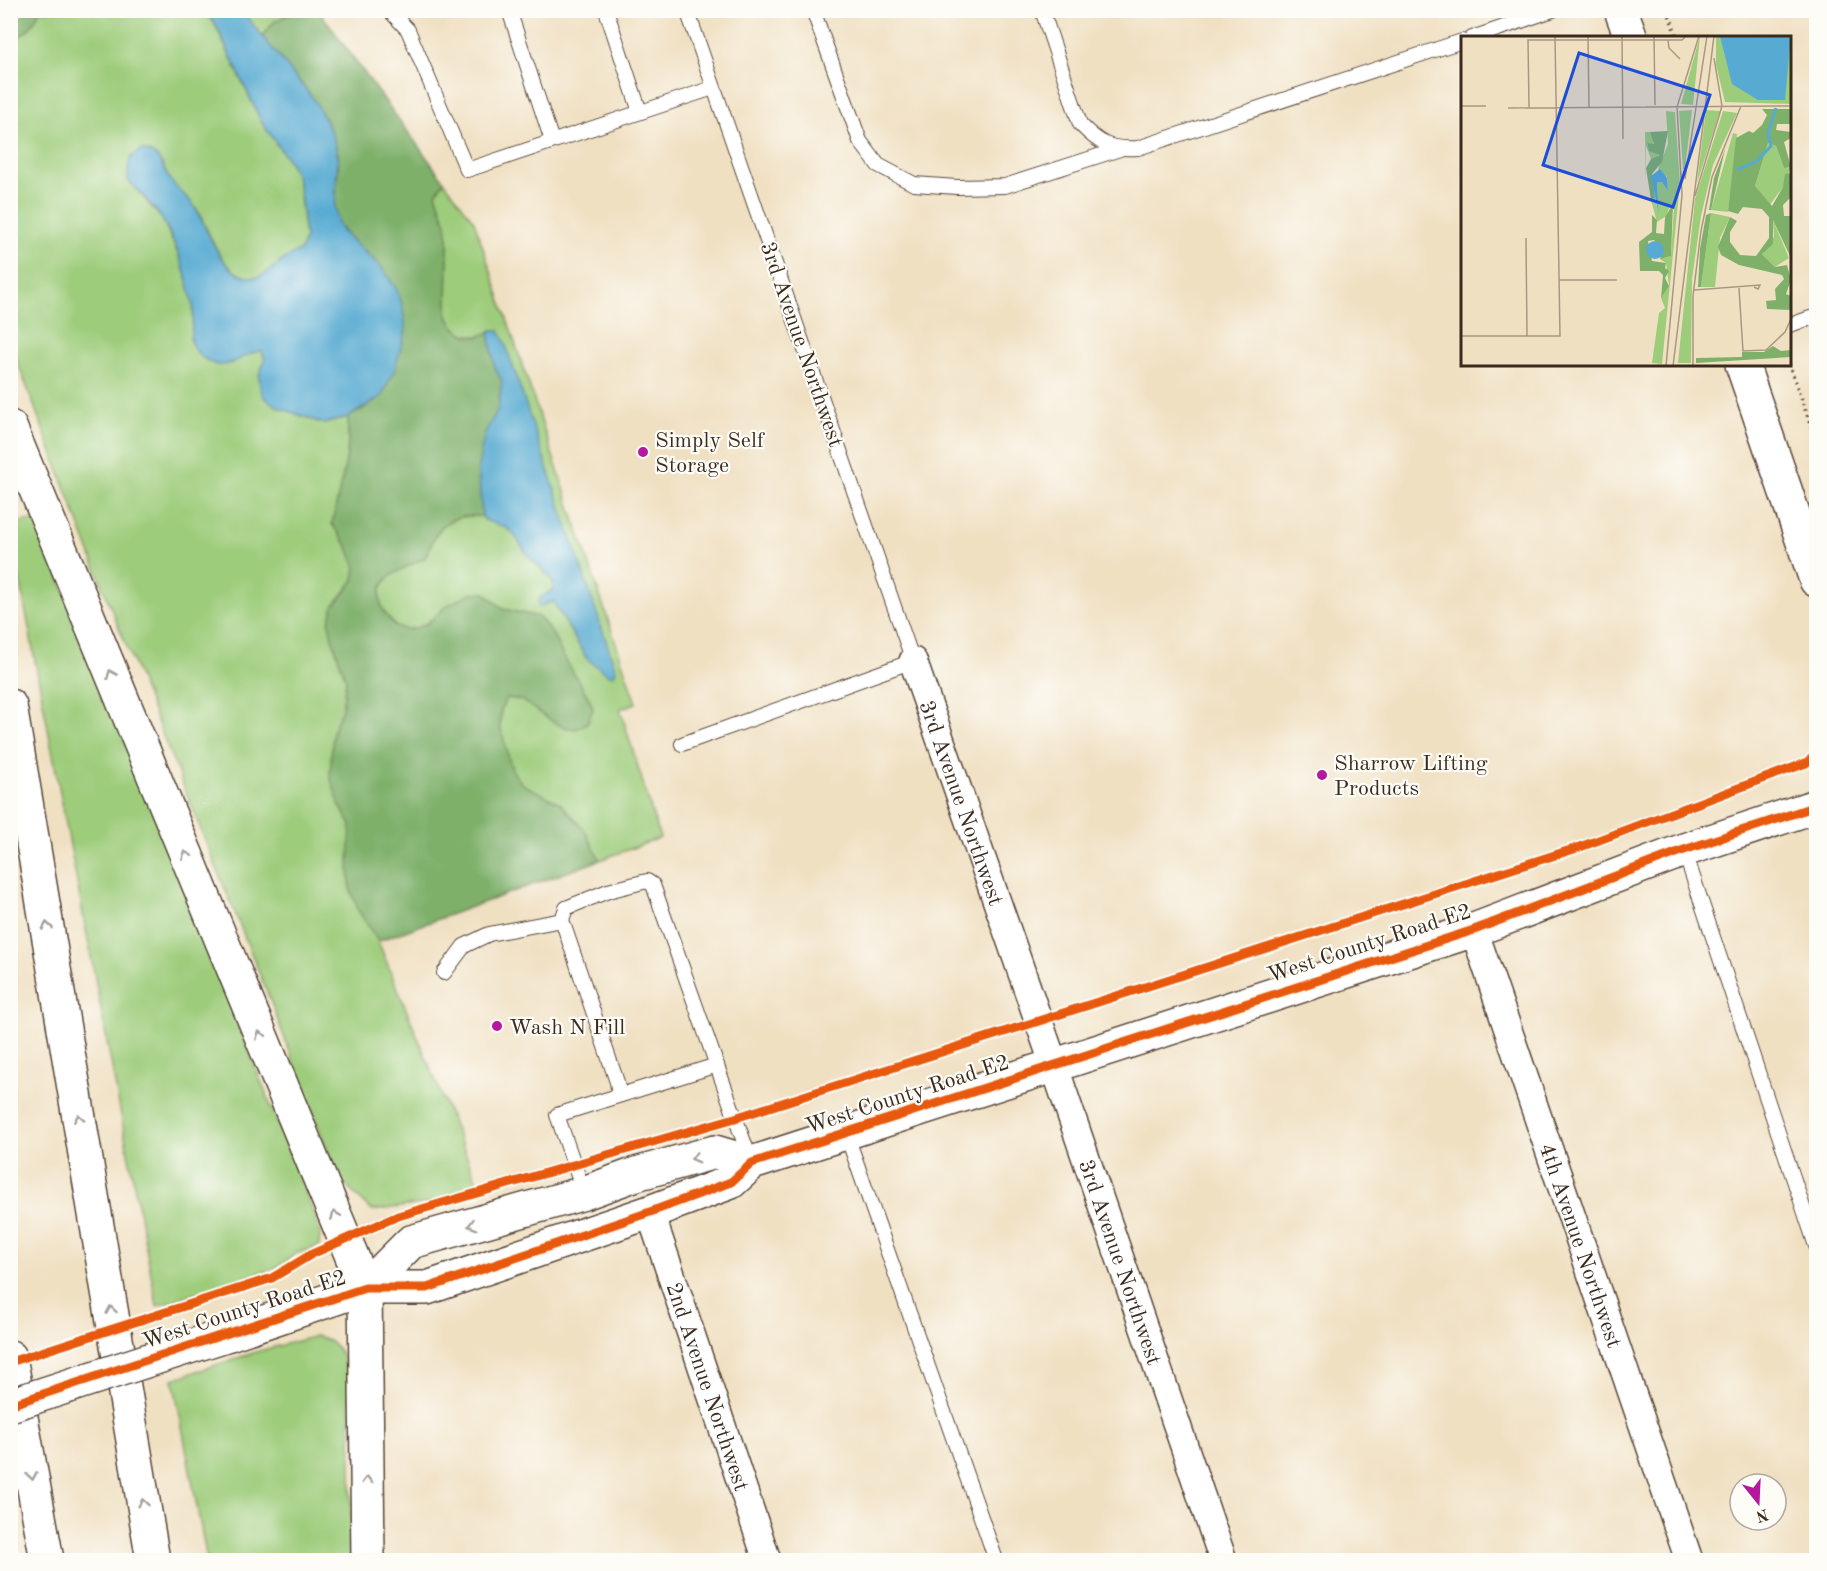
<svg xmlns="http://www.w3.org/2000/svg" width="1827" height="1571" viewBox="0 0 1827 1571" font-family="'Old Standard TT',serif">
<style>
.green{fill:#9dcc7a;stroke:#6c7b4c;stroke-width:1.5}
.forest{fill:#7eb06a;stroke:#5c6d44;stroke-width:1.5}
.water{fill:#57aad2;stroke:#496a78;stroke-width:1.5}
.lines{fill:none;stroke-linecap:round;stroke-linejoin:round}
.service-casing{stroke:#564537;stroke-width:16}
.minor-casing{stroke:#564537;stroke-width:30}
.tertiary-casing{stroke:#564537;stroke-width:36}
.motorway-casing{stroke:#564537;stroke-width:36}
.path{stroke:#564537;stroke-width:4;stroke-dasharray:1.5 4.5;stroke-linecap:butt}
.service{stroke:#fff;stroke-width:14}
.minor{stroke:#fff;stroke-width:27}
.tertiary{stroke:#fff;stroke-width:33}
.motorway{stroke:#fff;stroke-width:33}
.tertiary-bridge-casing{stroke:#564537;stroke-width:36;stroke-linecap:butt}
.tertiary-bridge{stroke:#fff;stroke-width:33}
.cycleway-casing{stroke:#fdfcf7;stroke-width:13}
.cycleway{stroke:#e8590c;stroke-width:9}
.oneway{stroke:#a79f9a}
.poi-dot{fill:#b5179e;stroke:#fdfcf7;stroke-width:2}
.labels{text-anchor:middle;stroke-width:4.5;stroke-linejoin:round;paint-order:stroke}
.street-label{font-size:22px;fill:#3b2a1e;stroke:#fdfcf7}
.poi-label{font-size:22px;fill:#3b2a1e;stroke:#fdfcf7;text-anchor:start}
.inset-river{fill:none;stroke:#57aad2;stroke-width:3}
.inset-road{fill:none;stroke:#a89780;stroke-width:1.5}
.view{fill:#1d4ed8;fill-opacity:0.15;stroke:#1d4ed8;stroke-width:3}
.inset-edge{fill:none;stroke:#3b2a1e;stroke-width:3}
</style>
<rect width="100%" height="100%" fill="#fdfcf7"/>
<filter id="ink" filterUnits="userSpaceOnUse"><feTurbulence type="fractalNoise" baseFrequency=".0167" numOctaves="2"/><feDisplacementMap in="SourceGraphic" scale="12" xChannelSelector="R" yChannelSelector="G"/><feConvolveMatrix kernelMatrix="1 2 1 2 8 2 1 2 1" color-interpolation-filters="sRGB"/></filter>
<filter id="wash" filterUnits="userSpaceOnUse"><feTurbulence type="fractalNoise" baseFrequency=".008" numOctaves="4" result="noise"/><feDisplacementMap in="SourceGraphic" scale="24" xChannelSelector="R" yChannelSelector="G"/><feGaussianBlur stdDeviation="1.35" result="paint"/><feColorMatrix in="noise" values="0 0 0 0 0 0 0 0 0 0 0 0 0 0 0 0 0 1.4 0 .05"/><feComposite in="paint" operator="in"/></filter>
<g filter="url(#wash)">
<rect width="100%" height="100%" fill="#f0e0c2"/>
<!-- green -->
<g class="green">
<path d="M39,11H203L214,23L262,123L290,163L298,180L305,238L301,250C296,253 290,256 285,259C276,264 267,275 257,277C222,282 210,230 196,208C189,198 178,191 170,181C167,177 165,169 163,164L128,180L162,219L182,263L191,294L195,316L190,339L195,350L214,364H228L254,351H262L265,360L259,375L264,397L278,407L324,424L348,417V444L346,462L332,524L347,545L356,567L354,580L334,605L332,638L346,680L342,709L333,731L340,806L351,825L358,910L378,941L479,1186L429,1203L372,1211L338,1178L269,997L109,603L11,345V38C26,36 34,25 39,11Z"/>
<polygon points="242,11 295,11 275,21 262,37"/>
<path d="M444,181L474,221L636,703L620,709L660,838L600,860L584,829L560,803L522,784L512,770L500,726L501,709L507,698L521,700L564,727L576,729L587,722L593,709L590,700L563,656L553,635L539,617L503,609L485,593C474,597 454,601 445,608C426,623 423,632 396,628C392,622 387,617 384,612C368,579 402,569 425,558C432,542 438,523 457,518C465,515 474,516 482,516L484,520L505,527L513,533L540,567L551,578L554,585L553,590L548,592L539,607L553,601L587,659L492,330C475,343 452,333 447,313L448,239L436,193Z"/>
<polygon points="36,519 316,1219 320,1233 319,1246 297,1253 276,1268 157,1306 11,533 10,524"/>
<path d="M316,1336C340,1341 345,1359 350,1381L352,1560H207L173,1379L259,1351Z"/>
</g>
<!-- forest -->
<g class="forest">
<path d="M11,10H39V11C34,25 26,36 11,38Z"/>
<path d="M295,11H319L444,181L436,193L446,224L448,239L447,313C450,325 462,337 475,337C480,337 485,334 489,332L495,368L502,381L498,409L478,467L482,516C474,516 465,515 457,518C438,523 432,542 425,558C402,569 368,579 384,612C387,617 392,622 396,627L411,630L427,624L446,606L471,593H485L503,609L539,617L553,635L563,656L590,700L593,709L587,723L576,729L564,727L553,722L521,700L507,698L501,709L500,726L512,770L522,784L560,803L584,829L600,860L378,941L358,910L350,888L349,862L351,825L340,806L330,776L333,731L342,709L346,680L332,638L329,621L334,605L341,598L354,580L356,568L347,545L332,524L346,462L348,444V417L364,409L402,304C397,291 391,279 382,268C372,256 342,235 338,223C330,201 341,177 338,155C329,108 291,72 262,37L275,21Z"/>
</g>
<!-- water -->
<g class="water">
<path d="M203,11H242L315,101L332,134L338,156L335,207L338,223L343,232L382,268L396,288L402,304L406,331L394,371L381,397L348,417L324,424L278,407L264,397L260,388L259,375L265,360L262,351C246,351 231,370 214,364C205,361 194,351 191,342C189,334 195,318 193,306C188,279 176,241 162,219C153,205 139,192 128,180V168L131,157L142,150C160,153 161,164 169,178C175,188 190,198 196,209C209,231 223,283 258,277C267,275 277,264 285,259C290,256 296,253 301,250L305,238L301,199L298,180L290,163L262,123L215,23Z"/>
<polygon points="492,330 498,330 503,337 616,670 614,675 609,675 587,659 553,601 539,607 538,603 541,597 553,590 554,585 551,578 528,556 513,533 505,527 484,520 482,516 478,467 485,433 498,409 502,381 495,368 489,332"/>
</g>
</g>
<g filter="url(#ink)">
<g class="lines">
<!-- service casing -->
<g class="service-casing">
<g id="service">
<polyline points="389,10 408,30 467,170 713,88"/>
<polyline points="509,10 552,141"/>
<polyline points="606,10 640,112"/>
<polyline points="813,10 860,141 878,165 914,184 957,187 1005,186 1120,149"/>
<path d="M1042,10L1080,124C1099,144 1110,150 1138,148L1462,41"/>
<polyline points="1472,38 1553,10"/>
<polyline points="1790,325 1816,316"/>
<polyline points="682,744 913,661 687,10"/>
<polyline points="1684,850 1816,1246"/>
<polyline points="444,973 464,946 489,934 562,920"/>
<polyline points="619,1095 617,1082 562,920 566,908 608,891 647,881 653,885 750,1159"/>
<polyline points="846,1133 996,1560"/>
<polyline points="584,1193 557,1115 717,1065"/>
</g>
</g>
<!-- minor casing -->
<g class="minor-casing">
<g id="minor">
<path id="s1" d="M913,661L1054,1065L1223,1560"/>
<path id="s2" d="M1474,930L1689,1560"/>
<path id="s3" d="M650,1212L767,1560"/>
</g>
</g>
<!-- tertiary casing -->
<g class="tertiary-casing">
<g id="tertiary">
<polyline points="1621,10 1631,38"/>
<polyline points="1742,364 1816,580"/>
<polyline points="365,1288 411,1242 584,1193 636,1174 715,1152 752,1163"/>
<polyline points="229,1334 365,1288 427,1288 650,1212 731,1182 752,1163 1474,930 1684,850 1816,806"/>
</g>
</g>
<!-- motorway casing -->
<g class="motorway-casing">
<g id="motorway">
<polyline points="10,427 365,1288 368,1560"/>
<polyline points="10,706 153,1560"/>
<polyline points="10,1357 47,1560"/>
</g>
</g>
<!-- path -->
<g class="path">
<polyline points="1668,10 1677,38"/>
<polyline points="1789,364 1816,439"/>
</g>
<!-- service -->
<use href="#service" class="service"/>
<!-- minor -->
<use href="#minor" class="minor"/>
<!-- tertiary -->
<use href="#tertiary" class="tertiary"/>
<!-- motorway -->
<use href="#motorway" class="motorway"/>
<!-- tertiary-bridge casing -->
<g class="tertiary-bridge-casing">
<polyline id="tertiary-bridge" points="10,1405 229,1334"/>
</g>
<!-- tertiary-bridge -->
<use href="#tertiary-bridge" class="tertiary-bridge"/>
<!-- cycleway casing -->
<g class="cycleway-casing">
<g id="cycleway">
<polyline points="10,1362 272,1278 312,1254 398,1216 735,1118 1220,963 1580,847 1806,763 1816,755"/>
<polyline points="10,1405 365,1288 427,1288 650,1212 731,1182 752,1163 1474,930 1684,850 1816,806"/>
</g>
</g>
<!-- cycleway -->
<use href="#cycleway" class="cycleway"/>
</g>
<!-- one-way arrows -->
<defs><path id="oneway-chevron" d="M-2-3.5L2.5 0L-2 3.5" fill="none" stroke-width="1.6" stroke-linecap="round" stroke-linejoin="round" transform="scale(1.5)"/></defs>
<g class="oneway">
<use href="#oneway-chevron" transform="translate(111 674) rotate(-112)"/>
<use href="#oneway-chevron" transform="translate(186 855) rotate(-112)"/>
<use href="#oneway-chevron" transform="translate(47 926) rotate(-99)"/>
<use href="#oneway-chevron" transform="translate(260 1035) rotate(-112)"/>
<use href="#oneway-chevron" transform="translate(79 1118) rotate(-99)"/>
<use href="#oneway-chevron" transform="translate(695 1158) rotate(165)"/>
<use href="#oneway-chevron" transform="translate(335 1215) rotate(-112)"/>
<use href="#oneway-chevron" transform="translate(472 1225) rotate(164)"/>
<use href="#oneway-chevron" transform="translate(111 1310) rotate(-99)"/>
<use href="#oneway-chevron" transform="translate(32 1476) rotate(80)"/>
<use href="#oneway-chevron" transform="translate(367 1480) rotate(-91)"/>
<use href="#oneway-chevron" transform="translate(143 1503) rotate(-99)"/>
</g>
</g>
<!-- markers -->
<g class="poi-dot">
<circle cx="643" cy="452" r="6"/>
<circle cx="1322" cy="775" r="6"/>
<circle cx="497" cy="1026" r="6"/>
</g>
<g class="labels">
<!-- street labels -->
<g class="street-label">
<text transform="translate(803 344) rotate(71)" y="8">3rd Avenue Northwest</text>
<text dy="8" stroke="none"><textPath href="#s1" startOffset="150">3rd Avenue Northwest</textPath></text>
<text transform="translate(1369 942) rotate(-18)" y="8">West County Road E2</text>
<text transform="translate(907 1093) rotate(-18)" y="8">West County Road E2</text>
<text dy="8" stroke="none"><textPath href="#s2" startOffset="333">4th Avenue Northwest</textPath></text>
<text dy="8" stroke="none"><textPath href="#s1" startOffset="636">3rd Avenue Northwest</textPath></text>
<text transform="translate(244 1308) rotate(-18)" y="8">West County Road E2</text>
<text dy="8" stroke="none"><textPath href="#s3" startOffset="184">2nd Avenue Northwest</textPath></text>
</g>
<!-- poi labels -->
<g class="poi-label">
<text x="655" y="447">Simply Self<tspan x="655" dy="25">Storage</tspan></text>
<text x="1334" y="770">Sharrow Lifting<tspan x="1334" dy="25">Products</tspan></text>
<text x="509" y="1034">Wash N Fill</text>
</g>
</g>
<!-- overview -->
<g transform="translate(1461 36)">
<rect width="330" height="330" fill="#f0e0c2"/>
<path d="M239,0L232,69L221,68H220ZM255,0H330V68L264,66L255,29ZM231,74L224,133H222L218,75ZM245,74L259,75L236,147ZM205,75L214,76L219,147L201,328L191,327L198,277L204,272L200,262L208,249L205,227L199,223L210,220L213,171L209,170L205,180L196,186L190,164L194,162L198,180L196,146H201L207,155L206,141L197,133L207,108ZM262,75L276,77L252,129L240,180L231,243L230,327H217L234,163ZM184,96H189L193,104L192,109L186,107L188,114L199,119L190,123L185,110V148ZM272,97L276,98L267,176L250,174ZM307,107L315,110L323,132L330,131L322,151L308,170L294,150ZM250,177L269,181L259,202L254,251H240ZM312,184L328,222L314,231L301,218L313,201Z" fill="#9dcc7a"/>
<path d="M301,73H330V88H316L315,94L330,96V102L323,106L330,131L323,132L315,110L307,107L294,150L311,170L322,151L324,138L330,137V161L322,169L323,180H330V222L312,184V208L301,218L314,231L326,229L330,244L325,258L330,260V274L306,273L305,265L315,264L314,253L323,243L321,239L278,229L260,219L257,211L269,181L276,185L269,196V206L279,219L295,220L308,202V181L301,173L282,171L277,178L267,175L275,102L288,95L292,97L301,89L306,79ZM207,95L201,126L191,138L194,162L190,164L185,132L190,123L199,119L188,115L186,107L193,108L189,96ZM264,113L250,174H248L253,142ZM212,168L210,220L199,223L201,213L193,204L187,205L191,225L205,227L204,232L208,235L204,242L208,250L200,262L202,239L198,235H179L178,206L191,196V179L196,184L195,197L203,198L204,181ZM250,177L240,251H237L239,213L245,179ZM312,310L320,315L330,314V321L235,327V322L281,321V316H303Z" fill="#7eb06a"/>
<path d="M259,0H330L324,64H297L271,48ZM199,133L206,142L207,155L201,146H196L198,180L190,140ZM185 214a9 9 0 1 1 18 0a9 9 0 1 1-18 0Z" fill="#57aad2"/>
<path class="inset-river" d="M276,134L296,125L310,110L307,97L315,72"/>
<path class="inset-road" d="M127,0L128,71M161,0L162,103M193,0L194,69M207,4L208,12L219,23M0,70H25M68,71L67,4H221L225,0M185,71H215M47,72L330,70M224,143L246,0M234,160L261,70L253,22M65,202L66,300M98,244H156M278,252L282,315L305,314L324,296L330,283M233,254L299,249L297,253L293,251M0,300H99L94,0M205,330L221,159L216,71L238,0M212,330L253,0M232,330V260L240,195L251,141L280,70"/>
<path class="view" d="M118,17L249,59L212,171L82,129Z"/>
<rect width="330" height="330" class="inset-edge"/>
</g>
<!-- margin -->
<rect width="1827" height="1571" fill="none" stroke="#fdfcf7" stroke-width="36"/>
<!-- north arrow -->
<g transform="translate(1758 1502) rotate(162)"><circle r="28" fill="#fdfcf7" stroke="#afa8a0" stroke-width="1.5"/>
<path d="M0-4.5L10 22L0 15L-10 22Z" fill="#b5179e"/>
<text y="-9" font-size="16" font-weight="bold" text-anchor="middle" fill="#3b2a1e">N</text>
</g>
</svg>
